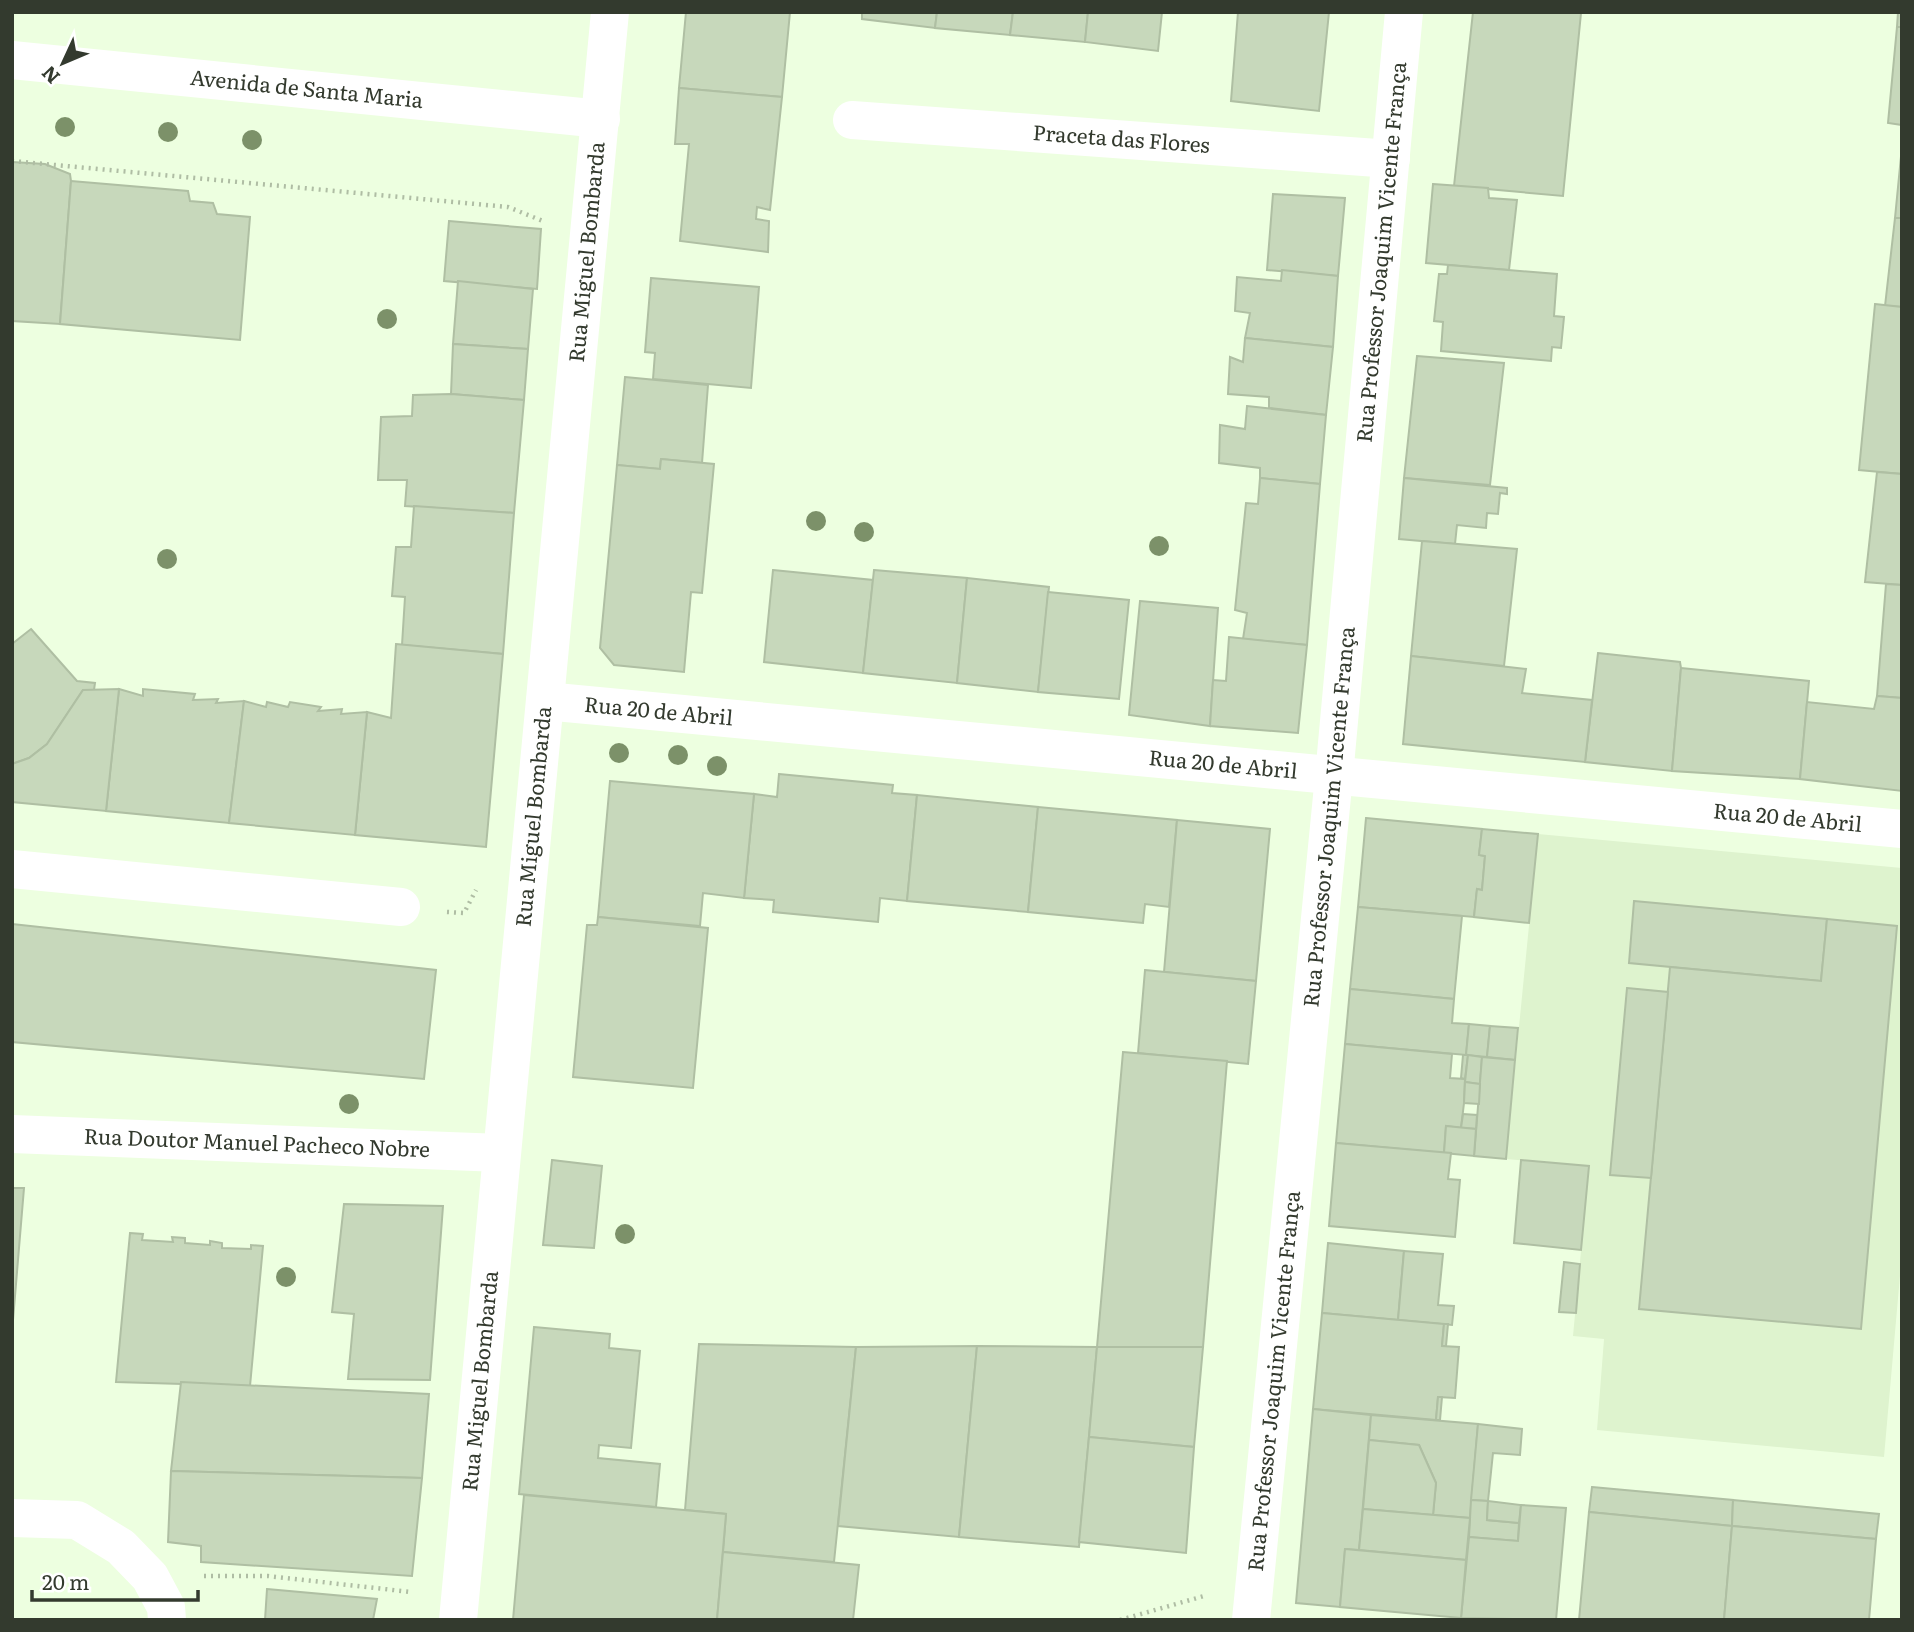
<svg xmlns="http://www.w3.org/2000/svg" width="1914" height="1632" viewBox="0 0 1914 1632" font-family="Literata,serif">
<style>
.built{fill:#def3ce}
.building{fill:#c7d8bb;stroke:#afbfa3;stroke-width:2}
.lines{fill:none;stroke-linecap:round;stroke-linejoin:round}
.path{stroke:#afbda4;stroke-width:4.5;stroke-dasharray:2 5;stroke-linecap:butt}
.minor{stroke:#fff;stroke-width:38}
.tertiary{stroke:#fff;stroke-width:38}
.tree{fill:#7c9169}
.labels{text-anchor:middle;stroke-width:5;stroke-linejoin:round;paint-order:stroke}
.street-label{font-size:21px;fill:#333a2e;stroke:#fff}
</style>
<rect width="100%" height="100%" fill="#edffe0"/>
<!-- built -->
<polygon class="built" points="1538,834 1902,868 1902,1253 1884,1457 1597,1430 1604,1339 1573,1336 1589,1166 1506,1159"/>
<!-- building -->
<g class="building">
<polygon points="686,12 790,12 782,97 679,88"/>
<polygon points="862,12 937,12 935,28 862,19"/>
<polygon points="937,12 1013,12 1010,35 935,28"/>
<polygon points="1013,12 1088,12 1085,42 1010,35"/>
<polygon points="1088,12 1162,12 1158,51 1085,42"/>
<polygon points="1238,12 1329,12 1319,111 1231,101"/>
<polygon points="1473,12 1581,13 1563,196 1454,186"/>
<polygon points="1898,12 1902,12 1902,27 1897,27"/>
<polygon points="1897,27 1902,27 1902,125 1888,123"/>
<polygon points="679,88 782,97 770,210 757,207 756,219 769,221 768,252 680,241 689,144 675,144"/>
<polygon points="1902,146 1902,218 1895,218"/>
<polygon points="12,162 45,164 70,174 71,181 60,324 12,321"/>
<polygon points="71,181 188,191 190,201 213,203 217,214 250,217 240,340 60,324"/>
<polygon points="1433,184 1488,188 1489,198 1517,200 1509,270 1426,263"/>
<polygon points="1273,194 1345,198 1338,276 1267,270"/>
<polygon points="1895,218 1902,218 1902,307 1885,306"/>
<polygon points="449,221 541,229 537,289 444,281"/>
<polygon points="1448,265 1557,274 1554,316 1564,317 1561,348 1552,347 1551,361 1441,351 1443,322 1434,321 1439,274 1447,274"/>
<polygon points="1282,270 1338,276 1333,347 1245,338 1250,313 1235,311 1237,277 1281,281"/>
<polygon points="651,278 759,287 751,388 653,379 655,353 645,352"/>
<polygon points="458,281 533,289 528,349 453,344"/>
<polygon points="1875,304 1902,307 1902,474 1859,470"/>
<polygon points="1245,338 1333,347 1326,415 1269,408 1269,397 1228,394 1230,357 1243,362"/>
<polygon points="453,344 528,349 524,400 451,394"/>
<polygon points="1417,356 1504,363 1490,485 1404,478"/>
<polygon points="625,377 708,385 702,463 661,459 660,469 617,465"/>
<polygon points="451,394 524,400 514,513 405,506 407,480 378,480 381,417 412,416 413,395"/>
<polygon points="1247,406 1326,415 1320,484 1260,478 1260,468 1219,463 1220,425 1245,429"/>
<polygon points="661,459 714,464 702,593 691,592 684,672 614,665 600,648 617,465 660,469"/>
<polygon points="1877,472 1902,474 1902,585 1865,582"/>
<polygon points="1260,478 1320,484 1307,645 1243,639 1247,613 1235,610 1246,503 1258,504"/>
<polygon points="1404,478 1507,488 1507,494 1500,493 1498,514 1487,513 1486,528 1457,525 1455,544 1399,539"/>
<polygon points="414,506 514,513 503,654 402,645 405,597 392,596 396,547 411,547"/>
<polygon points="1422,541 1517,549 1504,666 1411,656"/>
<polygon points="773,570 873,580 863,673 764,662"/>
<polygon points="874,570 967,578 957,683 863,673"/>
<polygon points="967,578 1049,587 1038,692 957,683"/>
<polygon points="1886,584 1902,585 1902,698 1877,696"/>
<polygon points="1048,592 1129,600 1119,699 1038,692"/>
<polygon points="1140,601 1218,608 1210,726 1129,715"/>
<polygon points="31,629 77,681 95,683 94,690 83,690 47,744 29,758 12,764 12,644"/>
<polygon points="1229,637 1307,645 1298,733 1210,726 1213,680 1226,681"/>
<polygon points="396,644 503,654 486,847 355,835 367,712 391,718"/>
<polygon points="1598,653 1680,662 1681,668 1672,771 1585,762"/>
<polygon points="1411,656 1526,669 1522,693 1592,700 1585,762 1403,744"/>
<polygon points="1681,668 1809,681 1800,779 1672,771"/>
<polygon points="119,689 143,696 143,689 195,694 193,700 218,699 216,703 244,701 229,823 106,811"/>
<polygon points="119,689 106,811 12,802 12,764 29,758 47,744 83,690"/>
<polygon points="1877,696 1902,698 1902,791 1800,779 1807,702 1874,709"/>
<polygon points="244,701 266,707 267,702 288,707 290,702 321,707 318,711 342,709 341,714 367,712 355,835 229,823"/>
<polygon points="779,774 893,785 892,793 917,795 907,901 880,898 878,922 773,912 774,900 744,898 754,794 777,797"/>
<polygon points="610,781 754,794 744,898 703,893 700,926 598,917"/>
<polygon points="917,795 1038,807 1028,912 907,901"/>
<polygon points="1038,807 1177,820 1169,907 1145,904 1143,923 1028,912"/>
<polygon points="1366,818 1482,829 1479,855 1485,856 1482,890 1477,889 1474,917 1358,907"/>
<polygon points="1177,820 1270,829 1256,981 1164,972"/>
<polygon points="1482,829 1538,834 1529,923 1474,917 1477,889 1482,890 1485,856 1479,855"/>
<polygon points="1634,901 1827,919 1821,981 1629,963"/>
<polygon points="1358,907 1462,916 1454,999 1350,989"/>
<polygon points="598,917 708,928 693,1088 573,1077 587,925 597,925"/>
<polygon points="1827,919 1897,926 1861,1329 1639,1309 1670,967 1821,981"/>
<polygon points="12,924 436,970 424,1079 12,1042"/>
<polygon points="1145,970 1256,981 1248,1064 1138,1053"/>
<polygon points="1627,988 1668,992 1651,1178 1610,1175"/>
<polygon points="1350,989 1454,999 1452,1023 1469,1024 1466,1055 1345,1044"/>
<polygon points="1469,1024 1490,1026 1487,1057 1466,1055"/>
<polygon points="1490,1026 1518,1028 1515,1060 1487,1057"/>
<polygon points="1345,1044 1452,1054 1450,1078 1465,1079 1464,1103 1461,1128 1446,1126 1444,1153 1336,1143"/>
<polygon points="1123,1052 1227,1061 1203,1347 1097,1347"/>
<polygon points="1463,1055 1468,1055 1465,1079 1461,1078"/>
<polygon points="1468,1055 1482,1057 1480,1084 1465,1082"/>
<polygon points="1482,1057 1515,1060 1506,1159 1474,1156"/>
<polygon points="1465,1082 1480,1084 1479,1104 1464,1103"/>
<polygon points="1463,1114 1477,1115 1476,1129 1461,1128"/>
<polygon points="1446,1126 1476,1129 1474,1156 1444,1153"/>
<polygon points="1336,1143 1451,1153 1448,1179 1460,1180 1455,1237 1329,1226"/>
<polygon points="552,1160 602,1166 594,1248 543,1245"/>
<polygon points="1521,1160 1589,1166 1581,1250 1514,1243"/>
<polygon points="12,1188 24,1188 12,1332"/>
<polygon points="344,1204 443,1206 430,1380 348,1379 354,1314 332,1312"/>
<polygon points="130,1233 143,1234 142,1240 173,1242 172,1237 185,1238 185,1243 210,1245 210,1241 222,1243 222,1248 251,1249 251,1245 263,1246 250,1386 116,1382"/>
<polygon points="1328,1243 1404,1251 1398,1320 1322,1313"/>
<polygon points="1404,1251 1443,1254 1438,1305 1454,1306 1452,1325 1398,1320"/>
<polygon points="1564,1262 1580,1264 1576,1313 1559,1312"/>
<polygon points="1322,1313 1444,1324 1442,1346 1459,1347 1455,1398 1438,1397 1436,1420 1313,1409"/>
<polygon points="1444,1324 1448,1324 1446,1346 1442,1346"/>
<polygon points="534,1327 610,1334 609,1348 640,1351 631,1448 599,1445 598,1458 660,1464 656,1507 519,1494"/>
<polygon points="699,1344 856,1347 834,1562 723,1552 726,1514 685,1510"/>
<polygon points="977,1346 959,1537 838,1526 856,1347"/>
<polygon points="977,1346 1097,1347 1079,1547 959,1537"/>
<polygon points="1097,1347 1203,1347 1194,1447 1089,1437"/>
<polygon points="181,1382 429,1394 422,1478 171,1471"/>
<polygon points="1438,1397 1442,1397 1440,1420 1436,1420"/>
<polygon points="1313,1409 1371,1415 1359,1550 1345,1549 1340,1607 1296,1603"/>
<polygon points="1371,1415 1478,1424 1470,1518 1433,1515 1436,1483 1419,1445 1369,1440"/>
<polygon points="1478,1424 1522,1429 1520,1455 1493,1453 1488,1501 1471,1500"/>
<polygon points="1089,1437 1194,1447 1186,1553 1079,1542"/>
<polygon points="1369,1440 1419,1445 1436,1483 1433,1515 1363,1509"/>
<polygon points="171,1471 422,1478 412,1576 201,1562 201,1546 168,1542"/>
<polygon points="1592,1487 1733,1500 1732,1526 1589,1512"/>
<polygon points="524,1495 726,1514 717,1620 513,1620"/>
<polygon points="1471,1500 1488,1501 1487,1520 1519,1523 1518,1541 1469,1537"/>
<polygon points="1733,1500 1879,1514 1876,1539 1732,1526"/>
<polygon points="1488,1501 1521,1505 1519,1523 1487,1520"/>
<polygon points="1521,1505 1566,1508 1556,1620 1461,1618 1469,1537 1518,1541"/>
<polygon points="1363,1509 1470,1518 1466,1560 1359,1550"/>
<polygon points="1589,1512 1732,1526 1724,1620 1579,1620"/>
<polygon points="1732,1526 1876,1539 1869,1620 1724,1620"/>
<polygon points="1345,1549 1466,1560 1461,1618 1340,1607"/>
<polygon points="723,1552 859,1565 853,1620 717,1620"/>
<polygon points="267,1589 377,1599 373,1620 265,1620"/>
</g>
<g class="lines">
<!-- path -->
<g class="path">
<polyline points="12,161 508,207 543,221"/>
<polyline points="447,912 464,913 476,890"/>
<polyline points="204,1576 268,1576 411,1592"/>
<polyline points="1120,1620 1204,1596"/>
</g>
<!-- minor -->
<g class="minor">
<path id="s1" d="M12,60L601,119"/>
<path id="s2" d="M852,120L1391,159"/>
<polyline points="12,869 401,907"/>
<polyline points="12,1518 77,1520 121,1547 150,1577 166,1607 167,1620"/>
<path id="s3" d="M1251,1620L1334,776L1404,12"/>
</g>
<!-- tertiary -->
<g class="tertiary">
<path id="s4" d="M545,701L1902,829"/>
<path id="s5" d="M12,1134L501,1153"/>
<path id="s6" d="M458,1620L610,12"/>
</g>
</g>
<!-- trees -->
<g class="tree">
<circle cx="65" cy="127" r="10"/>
<circle cx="168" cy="132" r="10"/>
<circle cx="252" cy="140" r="10"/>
<circle cx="387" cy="319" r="10"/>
<circle cx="816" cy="521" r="10"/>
<circle cx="864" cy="532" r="10"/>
<circle cx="1159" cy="546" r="10"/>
<circle cx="167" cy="559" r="10"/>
<circle cx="619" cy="753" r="10"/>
<circle cx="678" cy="755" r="10"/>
<circle cx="717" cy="766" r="10"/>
<circle cx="349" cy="1104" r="10"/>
<circle cx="625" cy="1234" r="10"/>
<circle cx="286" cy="1277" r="10"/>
</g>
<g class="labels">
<!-- street labels -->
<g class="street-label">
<text dy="7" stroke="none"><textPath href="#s1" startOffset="296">Avenida de Santa Maria</textPath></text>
<text dy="7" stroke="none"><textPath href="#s2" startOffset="270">Praceta das Flores</textPath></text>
<text dy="7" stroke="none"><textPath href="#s6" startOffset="1374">Rua Miguel Bombarda</textPath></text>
<text dy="7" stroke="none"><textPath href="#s3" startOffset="1374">Rua Professor Joaquim Vicente França</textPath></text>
<text dy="7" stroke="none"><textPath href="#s4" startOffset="114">Rua 20 de Abril</textPath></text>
<text dy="7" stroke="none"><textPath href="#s4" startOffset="681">Rua 20 de Abril</textPath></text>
<text dy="7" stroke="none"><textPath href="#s6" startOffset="807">Rua Miguel Bombarda</textPath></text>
<text dy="7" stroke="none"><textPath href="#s3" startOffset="807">Rua Professor Joaquim Vicente França</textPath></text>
<text dy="7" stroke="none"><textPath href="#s4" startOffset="1248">Rua 20 de Abril</textPath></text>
<text dy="7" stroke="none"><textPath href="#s5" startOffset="245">Rua Doutor Manuel Pacheco Nobre</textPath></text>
<text dy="7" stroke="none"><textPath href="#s6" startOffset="240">Rua Miguel Bombarda</textPath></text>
<text dy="7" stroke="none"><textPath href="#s3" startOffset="240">Rua Professor Joaquim Vicente França</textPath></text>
</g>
</g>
<!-- border -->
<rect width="1914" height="1632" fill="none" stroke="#333a2e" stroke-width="28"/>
<!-- north arrow -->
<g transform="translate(63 63) rotate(226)" stroke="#ffffff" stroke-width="5" paint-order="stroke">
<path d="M0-5L12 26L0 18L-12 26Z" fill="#333a2e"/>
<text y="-10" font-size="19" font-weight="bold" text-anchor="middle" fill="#333a2e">N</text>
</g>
<!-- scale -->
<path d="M32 1590v10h166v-10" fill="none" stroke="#333a2e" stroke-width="3.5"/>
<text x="42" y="1590" font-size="21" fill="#333a2e" stroke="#ffffff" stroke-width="5" paint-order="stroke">20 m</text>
</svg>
